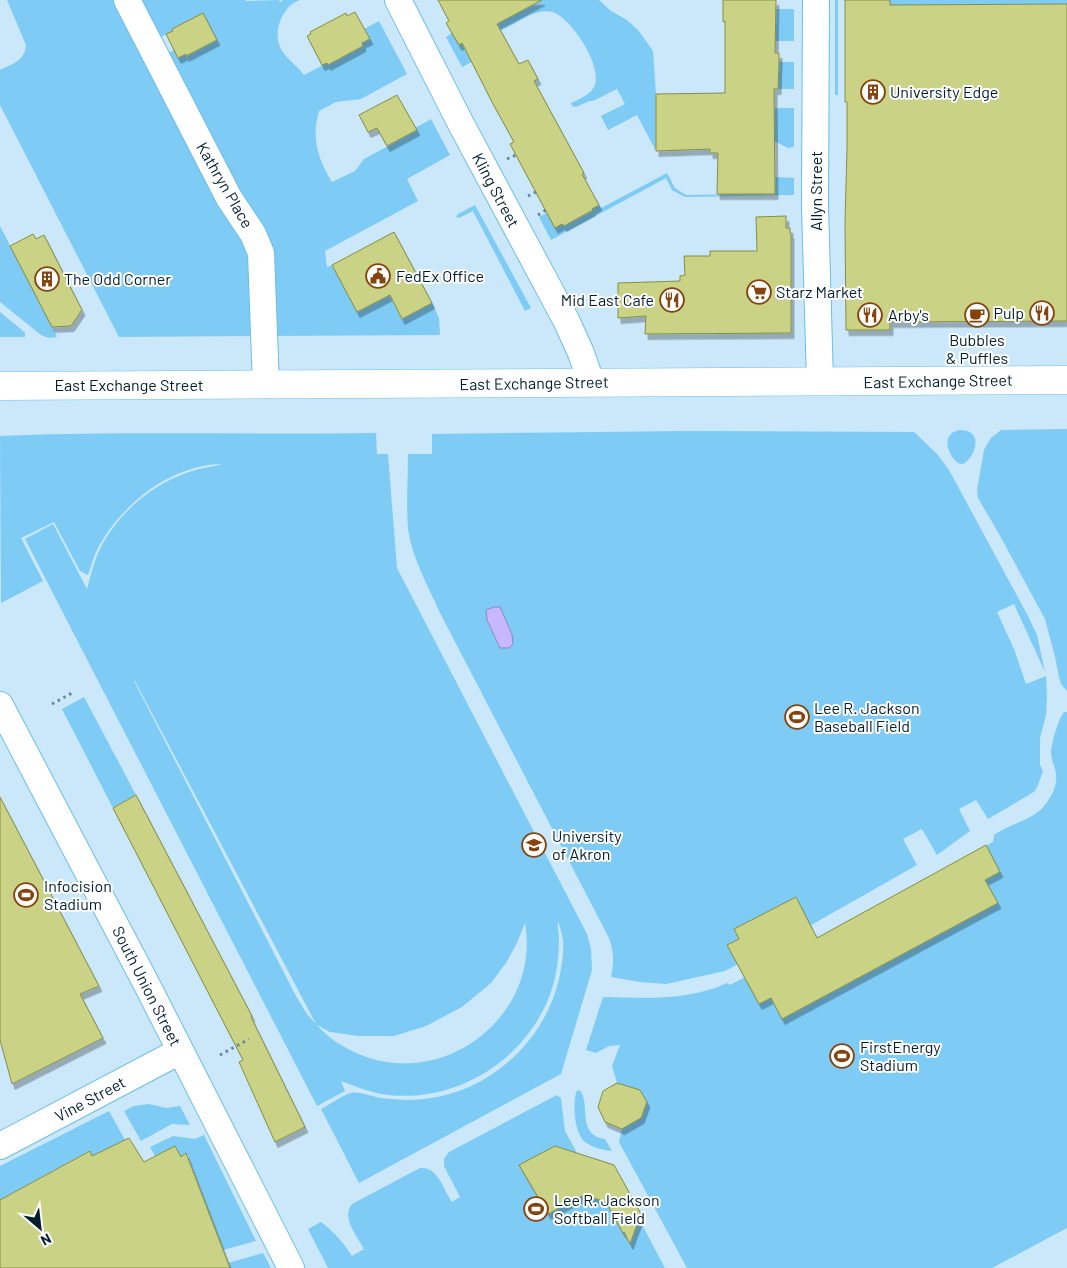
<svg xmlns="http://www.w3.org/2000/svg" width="1067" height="1268" viewBox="0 0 1067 1268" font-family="Barlow,sans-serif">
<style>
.green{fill:#7ecbf6;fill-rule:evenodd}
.water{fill:#c7b8fd;stroke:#8b8abf}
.building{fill:#c9d285;stroke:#878e43;filter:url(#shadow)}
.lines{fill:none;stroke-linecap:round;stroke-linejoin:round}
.minor-casing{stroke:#6dbde8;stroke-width:28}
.major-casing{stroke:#6dbde8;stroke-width:29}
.path{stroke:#698798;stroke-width:3;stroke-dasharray:2.5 4;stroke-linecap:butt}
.minor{stroke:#fff;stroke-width:26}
.major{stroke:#fff;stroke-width:28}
.labels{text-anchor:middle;stroke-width:4;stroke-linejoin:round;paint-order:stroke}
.poi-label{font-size:16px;fill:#001e2e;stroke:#fff;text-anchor:start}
.street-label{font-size:16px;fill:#001e2e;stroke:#fff}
</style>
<defs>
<filter id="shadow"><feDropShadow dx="3" dy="5.5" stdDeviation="0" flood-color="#0004"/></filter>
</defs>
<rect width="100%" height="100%" fill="#cae8fa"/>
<!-- green -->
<g class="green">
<path d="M7,0H115L246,239L257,336L119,337L0,105V70C12,64 25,61 26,45Z"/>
<path d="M140,0H245L247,1L279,0L280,2L283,0H300C282,6 273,31 280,47C285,58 297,65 304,75L327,63L328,65L363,46L362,43L369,39L364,29L379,21L407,74L361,99L336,102L319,111C311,137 318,160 332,182L355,171L364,159L416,131L415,128L431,119L450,155L407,179L418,201L325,251L327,267L332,265L357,312L390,295L402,319L432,303L439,318L440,335L271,336L266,248L165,55L174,50L178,58L186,54L187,56L217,40L203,13L158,39Z"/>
<path d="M542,0H599L611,11L627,20L638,30L653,51L656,94V151L637,115L608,130L601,116L625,104L617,89L593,101H589L576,107L572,106L571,103C579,99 590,95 594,87C604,68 572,19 553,12C545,10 537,12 530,15L466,49L472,62L462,67L446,37L453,32L459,44Z"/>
<rect x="835" y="0" width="3" height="95"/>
<polygon points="890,0 1067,0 1067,4 903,5 890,7"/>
<polygon points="775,9 794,9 794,41 740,41"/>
<polygon points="779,62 794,62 794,89 778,89"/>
<polygon points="778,108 794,108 794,147 788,148 774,141 774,109"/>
<polygon points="667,173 675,188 686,195 774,194 775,177 794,178 794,195 685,197 672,190 666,178 551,240 539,217 547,213 555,228 562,224 564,226 593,211 592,209 599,205 601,208"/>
<polygon points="475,205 531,308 525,311 473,211 459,218 456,217 458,214"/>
<polygon points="0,226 57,337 49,338 41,335 0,302"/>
<polygon points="0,312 22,330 25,333 25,337 0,337"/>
<polygon points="1067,429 1067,691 1061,684 1059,677 1055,657 1045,619 999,534 978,498 977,490 984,450 991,438 1001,430"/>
<path d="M960,430C989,431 970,465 961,464C952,463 936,434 960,430Z"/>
<path d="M687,431L914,432L938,455L949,470L1028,616L1037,635L1045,672L1014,604L997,612L1014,649L1026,684L1046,676L1047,697L1046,715L1040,738V765L1043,771L1038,785L1035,791L1029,795L988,819L976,800L959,809L970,831L937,855L922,829L903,839L917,865L813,924L725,971L666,984L640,982L611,977C614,962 614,952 609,938L440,613C428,586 412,558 408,529C406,505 408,479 408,454H432V434Z"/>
<path d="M376,433L377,454H388L397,568L587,934L591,949L592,970L561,1074L359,1183L321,1109C331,1104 341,1096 351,1093C359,1091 373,1097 381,1098C397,1100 414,1101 431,1098C494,1089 548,1037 560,974C562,963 564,951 563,940C562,934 560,927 558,921C557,926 559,933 559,939C559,956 557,973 552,989C529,1059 455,1106 381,1094C367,1091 354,1086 341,1081L345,1091L317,1106L25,539L53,524L87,589C91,575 94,561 100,549C118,513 151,485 189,472C200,468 212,467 222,464C171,465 123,503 99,546C94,555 91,566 88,575L80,571L54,522L21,538L43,581L1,603L0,436C125,431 251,435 376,433ZM134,681H135L316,1024L307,1014L297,998ZM525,923C541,1014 447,1089 361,1055C344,1048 329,1039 317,1025L330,1032L358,1036H394L426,1026L462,1007L491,983L506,963L517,943Z"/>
<polygon points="84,697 136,795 113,808 62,709"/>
<path d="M1064,712H1067V1228L992,1268H687L619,1142L622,1129L605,1122L598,1107L603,1091L617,1083L612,1066L620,1045L609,1046L596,1053L586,1050L603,997C646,998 688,1001 727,983L730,985L993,842L994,835C1009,824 1033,820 1044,806C1051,798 1058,785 1056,774C1055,766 1051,760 1051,752C1052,742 1058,719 1064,712Z"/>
<path d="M579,1090C592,1100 575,1135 605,1139L612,1151C602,1150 589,1147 582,1139C574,1127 573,1106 576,1092Z"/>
<path d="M557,1095L561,1098L565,1131L577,1153L614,1165L638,1217L665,1268H328L308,1229L321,1222C334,1232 343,1242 352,1256L364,1249C357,1236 341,1218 352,1204L420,1168C438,1166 443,1189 452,1202L460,1197L444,1166V1159L449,1152Z"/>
<polygon points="149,1104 166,1108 180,1106 190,1125 172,1124 141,1141 124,1111 134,1106"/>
<polygon points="109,1111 125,1140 92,1156 89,1151 0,1200 0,1166"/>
<polygon points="204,1135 256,1241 223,1250 187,1154 181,1157 155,1156 150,1147 173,1136 195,1139"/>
<polygon points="263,1253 271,1268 230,1268 228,1263"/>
</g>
<!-- water -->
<polygon class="water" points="494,607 500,607 512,634 513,644 509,648 500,648 487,620 486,610"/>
<!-- building -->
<g class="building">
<polygon points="438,0 542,0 497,24 519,64 528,60 538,79 534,81 584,173 582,174 599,205 592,209 593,210 564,226 562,224 555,228 510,144 514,142 492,102 462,43 459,45 446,23 449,21"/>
<polygon points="723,0 776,0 775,53 779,53 779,62 778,89 774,89 775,194 717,194 718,153 710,153 710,149 656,151 656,94 725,93 725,21 723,22"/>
<polygon points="845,0 890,0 890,5 1067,4 1067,321 890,322 890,330 846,330 845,222 847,149 847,102 845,102"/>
<polygon points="355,12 370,39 362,43 363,46 328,65 327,63 322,65 307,36 311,34 310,32 346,13 347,16"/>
<polygon points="203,13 217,40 186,56 186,54 178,58 166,34 173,31 172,29"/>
<polygon points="397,95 417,130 387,146 377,128 368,132 359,115"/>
<polygon points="786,216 786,228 790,228 790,233 791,233 791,333 645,334 646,316 618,318 618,283 680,281 680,276 685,275 684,256 710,256 710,251 757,251 756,217"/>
<polygon points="394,232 432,303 402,319 390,295 357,312 332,265"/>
<polygon points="33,234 36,239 44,235 82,310 71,326 52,327 10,246"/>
<polygon points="136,795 252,1016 251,1017 305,1127 275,1142 239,1062 243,1060 113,808"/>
<polygon points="0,797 99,986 80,994 103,1038 12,1084 0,1040"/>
<polygon points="986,845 1000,872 985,880 998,903 782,1019 771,998 759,1004 727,945 739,939 734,929 796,897 817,938"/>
<polygon points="617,1083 640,1090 647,1102 641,1118 622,1129 605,1122 598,1107 603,1091"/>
<polygon points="129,1138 144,1162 175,1146 181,1157 186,1153 230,1268 0,1268 0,1200 90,1151 92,1156"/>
<polygon points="555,1146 614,1165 641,1214 630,1244 624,1232 623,1233 606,1202 584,1195 548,1214 519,1165"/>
</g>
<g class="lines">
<!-- minor casing -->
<g class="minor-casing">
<g id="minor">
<polyline points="127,0 229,198 253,234 261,253 266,385"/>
<polyline points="398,0 461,124 567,322 581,353 591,382"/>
<polyline points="816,0 815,206 820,382"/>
<polyline points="0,705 147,985 291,1268"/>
<polyline points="0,1146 180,1051"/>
</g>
</g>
<!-- major casing -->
<g class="major-casing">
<polyline id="major" points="0,386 1067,380"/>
</g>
<!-- path -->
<g class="path">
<polyline points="507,159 516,155"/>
<polyline points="528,196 536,192"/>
<polyline points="538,215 546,210"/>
<polyline points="52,704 72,693"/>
<polyline points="220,1055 249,1039"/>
</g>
<!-- minor -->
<use href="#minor" class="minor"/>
<!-- major -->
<use href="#major" class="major"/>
</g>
<!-- icons -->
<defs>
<g id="building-ring" transform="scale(1.25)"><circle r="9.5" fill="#fff" stroke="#85440d" stroke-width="1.5"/><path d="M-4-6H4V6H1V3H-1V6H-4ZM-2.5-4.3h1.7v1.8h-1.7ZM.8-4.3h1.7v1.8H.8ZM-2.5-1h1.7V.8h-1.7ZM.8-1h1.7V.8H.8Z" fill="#85440d"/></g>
<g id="civic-ring" transform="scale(1.25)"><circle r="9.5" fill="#fff" stroke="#85440d" stroke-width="1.5"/><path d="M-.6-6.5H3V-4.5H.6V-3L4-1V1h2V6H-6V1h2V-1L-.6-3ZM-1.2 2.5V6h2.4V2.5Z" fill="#85440d"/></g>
<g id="supermarket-ring" transform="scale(1.25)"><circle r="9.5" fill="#fff" stroke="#85440d" stroke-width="1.5"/><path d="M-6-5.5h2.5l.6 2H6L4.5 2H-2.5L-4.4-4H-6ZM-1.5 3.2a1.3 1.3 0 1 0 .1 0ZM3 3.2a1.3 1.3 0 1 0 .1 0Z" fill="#85440d"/></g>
<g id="restaurant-ring" transform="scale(1.25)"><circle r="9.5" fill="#fff" stroke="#85440d" stroke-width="1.5"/><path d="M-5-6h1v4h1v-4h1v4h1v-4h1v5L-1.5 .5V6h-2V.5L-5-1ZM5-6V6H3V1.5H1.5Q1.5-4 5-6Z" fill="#85440d"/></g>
<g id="cafe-ring" transform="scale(1.25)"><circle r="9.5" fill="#fff" stroke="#85440d" stroke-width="1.5"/><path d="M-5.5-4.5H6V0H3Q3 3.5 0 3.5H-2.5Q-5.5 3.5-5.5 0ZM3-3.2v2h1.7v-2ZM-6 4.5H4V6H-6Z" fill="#85440d"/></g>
<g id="stadium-ring" transform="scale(1.25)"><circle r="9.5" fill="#fff" stroke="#85440d" stroke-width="1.5"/><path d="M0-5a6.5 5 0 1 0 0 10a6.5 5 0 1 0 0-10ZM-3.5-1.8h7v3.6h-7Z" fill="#85440d"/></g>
<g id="university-ring" transform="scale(1.25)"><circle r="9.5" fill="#fff" stroke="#85440d" stroke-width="1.5"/><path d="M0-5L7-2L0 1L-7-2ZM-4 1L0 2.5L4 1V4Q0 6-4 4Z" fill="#85440d"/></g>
</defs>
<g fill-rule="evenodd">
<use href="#building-ring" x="873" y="92"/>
<use href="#civic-ring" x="378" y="276"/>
<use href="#building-ring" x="47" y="279"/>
<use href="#supermarket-ring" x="759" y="292"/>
<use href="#restaurant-ring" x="672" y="300"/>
<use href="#restaurant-ring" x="1042" y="313"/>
<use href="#restaurant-ring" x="870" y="315"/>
<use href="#cafe-ring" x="977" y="315"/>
<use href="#stadium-ring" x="797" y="717"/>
<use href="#university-ring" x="534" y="845"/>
<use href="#stadium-ring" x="26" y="895"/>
<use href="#stadium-ring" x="842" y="1056"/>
<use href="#stadium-ring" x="536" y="1209"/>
</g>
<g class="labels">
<!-- poi labels -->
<g class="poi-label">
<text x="890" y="98">University Edge</text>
<text x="396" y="282">FedEx Office</text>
<text x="64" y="285">The Odd Corner</text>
<text x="776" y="298">Starz Market</text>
<text x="654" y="306" text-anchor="end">Mid East Cafe</text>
<text x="1024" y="319" text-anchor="end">Pulp</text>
<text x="888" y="321">Arby's</text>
<text x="977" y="346" text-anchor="middle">Bubbles<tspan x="977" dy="18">&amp; Puffles</tspan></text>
<text x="814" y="714">Lee R. Jackson<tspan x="814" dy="18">Baseball Field</tspan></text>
<text x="552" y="842">University<tspan x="552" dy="18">of Akron</tspan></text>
<text x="44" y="892">Infocision<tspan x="44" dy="18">Stadium</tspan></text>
<text x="860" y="1053">FirstEnergy<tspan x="860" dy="18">Stadium</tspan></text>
<text x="554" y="1206">Lee R. Jackson<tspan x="554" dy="18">Softball Field</tspan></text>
</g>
<!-- street labels -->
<g class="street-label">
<text transform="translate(225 185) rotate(60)" y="6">Kathryn Place</text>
<text transform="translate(496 190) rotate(62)" y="6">Kling Street</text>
<text transform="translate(816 191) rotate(-90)" y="6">Allyn Street</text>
<text transform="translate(938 381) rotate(-1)" y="6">East Exchange Street</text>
<text transform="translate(534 383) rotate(-1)" y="6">East Exchange Street</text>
<text x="129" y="391">East Exchange Street</text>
<text transform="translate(147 986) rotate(63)" y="6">South Union Street</text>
<text transform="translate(90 1099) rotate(-28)" y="6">Vine Street</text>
</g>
</g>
<!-- north arrow -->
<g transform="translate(40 1228) rotate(152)" stroke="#ffffff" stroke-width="4" paint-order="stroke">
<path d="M0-4L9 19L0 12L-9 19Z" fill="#001e2e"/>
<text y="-8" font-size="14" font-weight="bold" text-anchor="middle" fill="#001e2e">N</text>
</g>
</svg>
